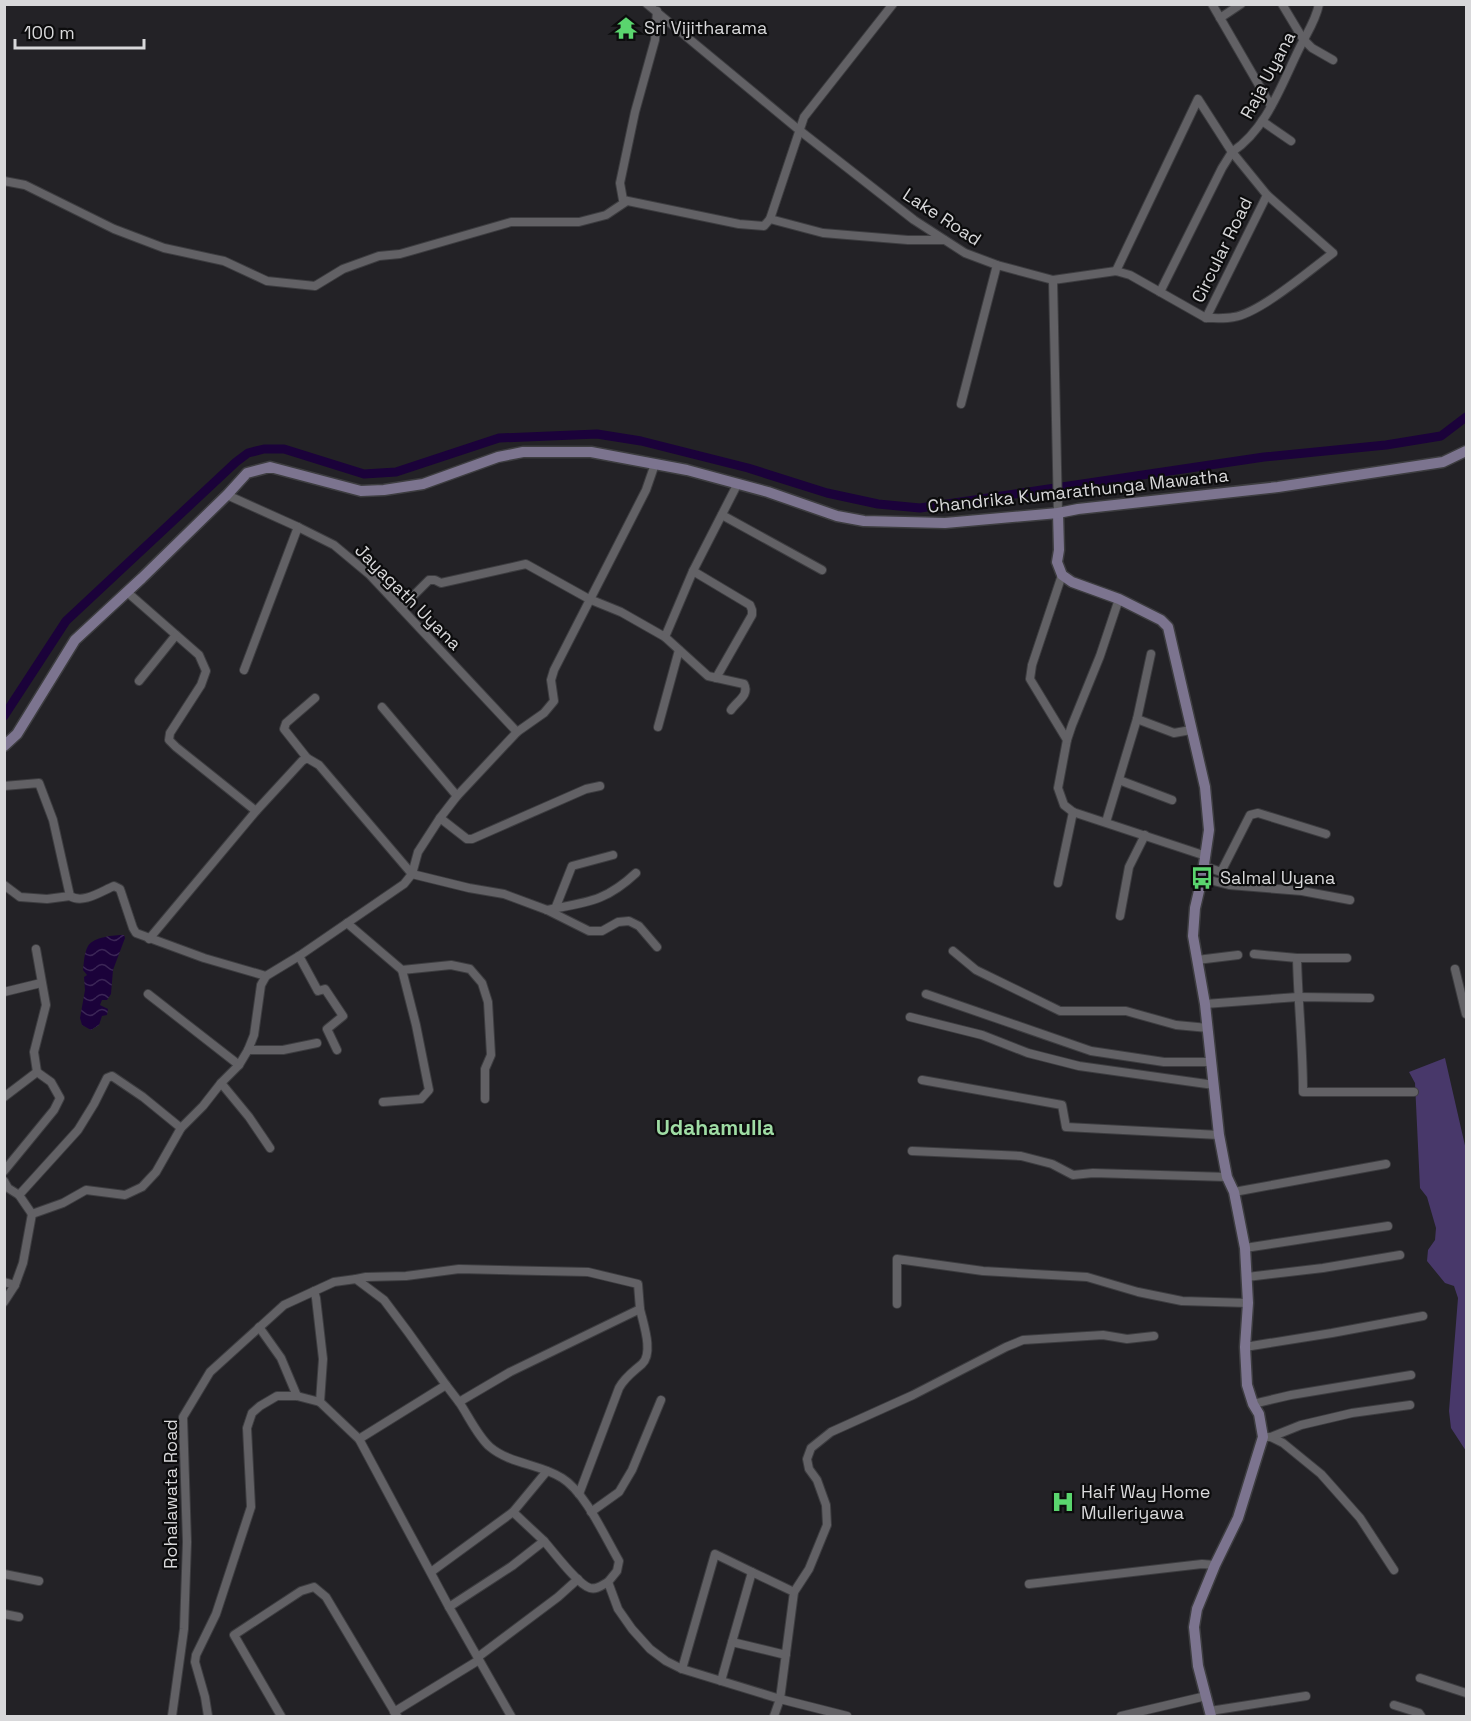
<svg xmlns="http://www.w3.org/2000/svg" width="1471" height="1721" viewBox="0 0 1471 1721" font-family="'Space Grotesk',sans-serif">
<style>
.grass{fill:#48386a}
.water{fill:url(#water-waves)}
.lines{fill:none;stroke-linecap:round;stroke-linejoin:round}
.canal{stroke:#1b023a;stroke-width:9}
.street-casing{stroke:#3d3d40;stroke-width:10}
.secondary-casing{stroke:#3d3d40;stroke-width:13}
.street{stroke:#626165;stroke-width:8}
.secondary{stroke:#7c748f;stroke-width:10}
.labels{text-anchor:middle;stroke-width:4.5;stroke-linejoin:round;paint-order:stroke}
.poi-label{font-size:18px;fill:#d8d8da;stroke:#0c0c0d;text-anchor:start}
.street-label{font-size:18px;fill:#d8d8da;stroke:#0c0c0d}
.quarter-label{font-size:21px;font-weight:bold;fill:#9fdca4;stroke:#0c0c0d}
</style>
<defs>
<pattern id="water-waves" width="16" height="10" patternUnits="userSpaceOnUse" patternTransform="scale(1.5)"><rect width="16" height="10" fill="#1b023a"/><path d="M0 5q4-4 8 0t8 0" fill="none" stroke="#3b2656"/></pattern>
</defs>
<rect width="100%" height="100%" fill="#232226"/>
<!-- grass -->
<polygon class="grass" points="1445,1058 1466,1150 1466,1451 1451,1428 1449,1411 1458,1298 1454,1286 1445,1283 1427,1261 1428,1250 1435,1240 1436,1228 1427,1197 1420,1188 1415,1083 1409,1072"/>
<!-- water -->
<path class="water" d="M124,935L125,938L113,970L111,994L107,1000H102L100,1005L108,1009L107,1015L102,1016L99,1025L91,1030L82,1025L80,1018L85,990L84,977L87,975L83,970C84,963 84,953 88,946C93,937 114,935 124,935Z"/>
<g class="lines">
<!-- canal -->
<polyline class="canal" points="4,716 66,621 236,462 248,453 264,449 284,449 364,474 396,472 499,438 597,434 641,441 748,468 827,493 878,504 920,508 1264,457 1386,445 1441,436 1466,417"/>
<!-- street casing -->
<g class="street-casing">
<g id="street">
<path d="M647,4L799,130L914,220L965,253L997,265L1053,280L1116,271L1130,275L1206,318L1267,195L1232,152C1267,129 1282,83 1300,47C1307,33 1316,20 1319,4"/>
<polyline points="893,4 804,117 770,219 823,233 908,240 944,240"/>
<polyline points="1212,4 1271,106"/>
<polyline points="1282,4 1303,39 1312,48 1333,60"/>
<polyline points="657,11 655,40 635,112 620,183 623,200 739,224 764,226 770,219"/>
<polyline points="1220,18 1241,4"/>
<polyline points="1262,121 1291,141"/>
<polyline points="4,181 25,185 114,229 164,248 224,261 267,281 315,286 343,269 379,256 400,254 511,222 579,222 606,215 627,201"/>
<polyline points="1116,271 1198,99 1232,152 1222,168 1160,292"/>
<polyline points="1053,280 1058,513"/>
<path d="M1206,318C1215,318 1225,319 1234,317C1260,313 1310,270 1333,253L1267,195"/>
<polyline points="961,404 997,265"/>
<polyline points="227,495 298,527 334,545 370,575 517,732"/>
<polyline points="722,515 822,570"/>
<polyline points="693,571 750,605 752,610 752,615 716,678"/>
<polyline points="1062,575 1032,665 1030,679 1067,740 1058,788 1064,805 1073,812 1206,856"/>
<polyline points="127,592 199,655 206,671 201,685 170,733 169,740 176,747 256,811"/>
<polyline points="401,608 429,580 435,580 441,583 526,564 589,599 621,612 665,637 693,571 737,485"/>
<path d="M665,637L708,676L744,684C750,695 737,701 731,710"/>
<polyline points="244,670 298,527"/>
<polyline points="139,681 176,635"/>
<polyline points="382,707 457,796"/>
<polyline points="1137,719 1174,733 1191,730"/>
<polyline points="658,727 679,650"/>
<polyline points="1067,740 1072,725 1100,656 1119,599"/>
<polyline points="307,758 284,729 286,723 315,698"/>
<polyline points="1119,780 1172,800"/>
<path d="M4,786L39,783L53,820L70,896C83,904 100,892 114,886L120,889L133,928L136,933L204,958L266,976"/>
<polyline points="440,818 467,839 472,839 586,789 600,786"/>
<polyline points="1106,822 1137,719 1151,654"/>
<polyline points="1204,866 1221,872 1250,815 1258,813 1326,834"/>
<polyline points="1202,878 1229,885 1302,891 1350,900"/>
<polyline points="1058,883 1073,812"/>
<polyline points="4,885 20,897 47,899 70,896"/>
<polyline points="555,909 572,866 613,855"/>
<path d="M547,910C587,902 605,902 636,873"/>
<polyline points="1120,916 1129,867 1145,835"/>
<polyline points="347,923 402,970 416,1025 429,1090 421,1099 383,1102"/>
<polyline points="149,939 256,811 302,761 307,758 319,765 412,874 469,888 504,894 547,910 589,931 602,931 618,922 629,921 639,926 657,947"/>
<polyline points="953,951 976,970 1060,1011 1126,1011 1176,1025 1208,1028"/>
<polyline points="1254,954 1297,958"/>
<polyline points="299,956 318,991 325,989 343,1016 327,1029 337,1050"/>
<path d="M1347,958H1297C1298,1003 1303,1047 1303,1092H1414"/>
<polyline points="1197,960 1238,955"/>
<polyline points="1455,969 1466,1014"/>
<polyline points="402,970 451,965 470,969 482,983 488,1002 491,1055 485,1069 485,1099"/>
<polyline points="4,992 41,983"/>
<polyline points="148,994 239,1065"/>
<polyline points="926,994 1091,1051 1164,1062 1211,1062"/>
<polyline points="1205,1004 1298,997 1370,998"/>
<polyline points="910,1017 982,1035 1028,1053 1079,1066 1214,1085"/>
<polyline points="248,1050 283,1050 317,1043"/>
<polyline points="922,1080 1062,1105 1066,1127 1219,1135"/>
<polyline points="221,1083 249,1117 270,1148"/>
<polyline points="4,1097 37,1072"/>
<polyline points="912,1151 1021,1156 1052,1164 1073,1175 1093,1173 1227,1177"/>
<polyline points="4,1171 54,1110 60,1098 51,1082 37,1072 34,1052 46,1005 36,949"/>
<polyline points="4,1181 8,1188 19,1195 78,1130 94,1104 107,1078 112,1076 143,1097 181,1128"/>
<polyline points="1234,1192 1386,1164"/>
<polyline points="19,1195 32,1214"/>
<polyline points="1245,1248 1388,1226"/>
<polyline points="1247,1277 1323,1268 1400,1255"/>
<path d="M356,1279L366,1277L406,1276L459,1269L588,1272L638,1284L640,1309L510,1372L459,1402C468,1415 478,1437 490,1447C510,1464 540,1464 562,1478C585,1492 605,1537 619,1561L617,1571L608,1582L618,1609L632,1629L650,1649L666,1661L682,1669L780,1699L794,1592L752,1572L732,1642L786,1655"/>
<polyline points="4,1282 15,1285"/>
<polyline points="314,1291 316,1298 323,1359 320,1402"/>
<polyline points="4,1302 15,1285 23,1263 32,1214 63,1203 86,1190 125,1195 142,1187 156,1172 181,1128 203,1106 221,1083 239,1065 248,1050 254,1035 261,985 266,976 299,956 404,884 412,874 418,852 440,818 457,796 517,732 544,713 554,701 551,680 554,670 646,490 655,464"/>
<polyline points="897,1304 897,1259 983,1271 1087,1277 1138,1292 1182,1301 1248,1303"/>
<polyline points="259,1327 281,1358 297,1396"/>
<polyline points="1245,1347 1332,1333 1423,1316"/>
<polyline points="446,1385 459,1402"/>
<polyline points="1253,1404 1291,1395 1411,1375"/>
<polyline points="1263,1437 1271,1437 1283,1443 1321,1474 1360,1518 1394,1570"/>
<polyline points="1271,1437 1301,1425 1352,1413 1410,1405"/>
<path d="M579,1494L619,1388C625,1377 633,1372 642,1364C654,1353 643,1323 640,1309"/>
<polyline points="513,1512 544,1541"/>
<polyline points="591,1512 619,1492 632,1470 661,1400"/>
<polyline points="431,1572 513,1512 547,1471"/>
<polyline points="4,1574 39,1581"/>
<polyline points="1029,1584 1202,1564 1215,1565"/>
<polyline points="794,1592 809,1569 827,1525 826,1505 817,1480 809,1469 807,1459 811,1448 831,1432 913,1395 1006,1347 1023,1340 1103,1335 1127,1339 1154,1336"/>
<polyline points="4,1614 19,1617"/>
<polyline points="478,1657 558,1597 578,1579"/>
<polyline points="682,1669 715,1554 752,1572"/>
<polyline points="1420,1678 1466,1693"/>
<polyline points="721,1681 732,1642"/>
<polyline points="1394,1705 1419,1713 1421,1716"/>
<polyline points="1210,1711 1306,1696"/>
<polyline points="394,1712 479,1660"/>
<polyline points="172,1716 184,1629 187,1542 183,1417 210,1372 284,1305 334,1282 356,1279 384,1300 408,1332 446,1385 359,1439"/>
<polyline points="208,1716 205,1697 195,1662 196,1655 216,1614 251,1507 247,1428 252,1413 260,1406 277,1396 297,1396 320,1402 359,1439 449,1607"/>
<polyline points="281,1716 234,1635 301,1591 314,1587 326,1597 397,1716"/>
<path d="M511,1716L449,1607L512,1566L544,1541C553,1551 578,1585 590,1588C597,1590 602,1585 608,1582"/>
<polyline points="774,1716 780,1699 847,1716"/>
<polyline points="1121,1716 1206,1696"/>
</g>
</g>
<!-- secondary casing -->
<g class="secondary-casing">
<g id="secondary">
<polyline points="1058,513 1059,550 1057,562 1062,575 1072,582 1119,599 1161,620 1168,627 1205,787 1209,830 1202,878 1195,908 1193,936 1205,1004 1219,1135 1227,1177 1234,1192 1245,1248 1248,1303 1245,1347 1247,1385 1253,1404 1259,1414 1263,1437 1238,1518 1215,1565 1197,1609 1194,1627 1198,1666 1211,1716"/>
<polyline points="4,746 17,734 75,640 142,578 227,495 247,473 270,467 361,491 384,490 423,484 498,457 523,452 591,452 687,470 768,492 837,516 864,521 945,523 1058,513 1078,509 1278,487 1443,462 1466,451"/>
</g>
</g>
<!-- street -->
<use href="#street" class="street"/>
<!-- secondary -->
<use href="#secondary" class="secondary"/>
</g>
<!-- icons -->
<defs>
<g id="temple-bare" transform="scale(1.8)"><path d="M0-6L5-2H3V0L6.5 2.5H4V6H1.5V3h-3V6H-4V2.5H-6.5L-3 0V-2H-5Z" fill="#5ad56e" stroke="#0c0c0d" stroke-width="2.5" paint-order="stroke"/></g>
<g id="bus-bare" transform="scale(1.8)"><path d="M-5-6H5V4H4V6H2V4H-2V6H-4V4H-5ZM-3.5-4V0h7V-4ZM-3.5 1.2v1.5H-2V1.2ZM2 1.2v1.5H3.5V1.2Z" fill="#5ad56e" stroke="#0c0c0d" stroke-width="2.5" paint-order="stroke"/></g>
<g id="hospital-bare" transform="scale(1.8)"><path d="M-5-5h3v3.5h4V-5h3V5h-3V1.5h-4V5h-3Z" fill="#5ad56e" stroke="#0c0c0d" stroke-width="2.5" paint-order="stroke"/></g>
</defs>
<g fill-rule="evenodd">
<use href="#temple-bare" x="626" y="28"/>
<use href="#bus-bare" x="1202" y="878"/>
<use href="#hospital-bare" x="1063" y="1502"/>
</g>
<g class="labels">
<!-- poi labels -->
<g class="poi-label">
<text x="644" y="34">Sri Vijitharama</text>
<text x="1220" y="884">Salmal Uyana</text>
<text x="1081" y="1498">Half Way Home<tspan x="1081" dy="21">Mulleriyawa</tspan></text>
</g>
<!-- street labels -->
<g class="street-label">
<text transform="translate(1268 75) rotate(-62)" y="6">Raja Uyana</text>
<text transform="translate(942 217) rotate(33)" y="6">Lake Road</text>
<text transform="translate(1222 250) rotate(-64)" y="6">Circular Road</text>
<text transform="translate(1078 491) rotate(-6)" y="6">Chandrika Kumarathunga Mawatha</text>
<text transform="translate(408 597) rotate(45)" y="6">Jayagath Uyana</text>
<text transform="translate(171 1494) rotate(-90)" y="6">Rohalawata Road</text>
</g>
<!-- quarter labels -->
<g class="quarter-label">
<text x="715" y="1135">Udahamulla</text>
</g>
</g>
<!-- border -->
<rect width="1471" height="1721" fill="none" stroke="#d8d8da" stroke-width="12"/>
<!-- scale -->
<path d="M15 39v9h129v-9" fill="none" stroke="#d8d8da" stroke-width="3"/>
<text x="24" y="39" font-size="18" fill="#d8d8da" stroke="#0c0c0d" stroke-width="4.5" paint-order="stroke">100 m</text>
</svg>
